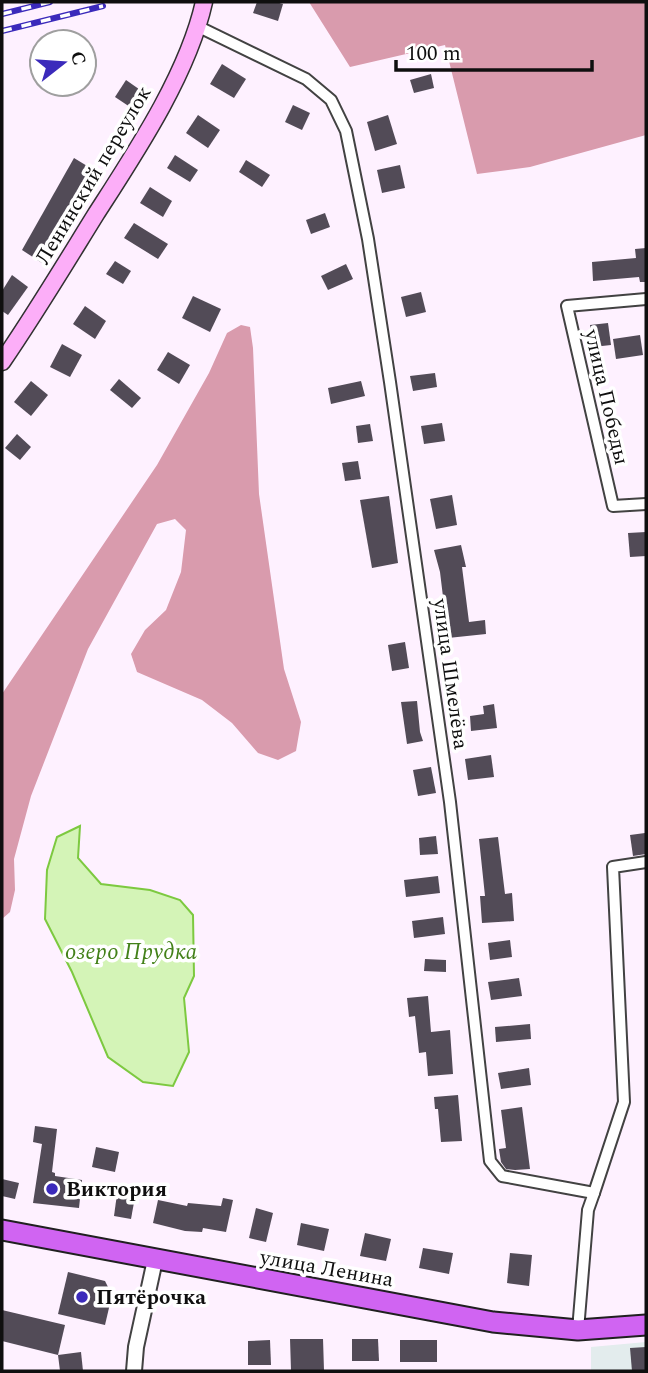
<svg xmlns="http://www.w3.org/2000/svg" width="648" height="1373" viewBox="0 0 648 1373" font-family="Spectral,serif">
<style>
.industrial{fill:#e3eced}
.forest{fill:#d99bad}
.water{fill:#d4f4b7;stroke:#7dc940;stroke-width:2}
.building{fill:#524b57}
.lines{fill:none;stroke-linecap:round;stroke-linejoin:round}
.minor-casing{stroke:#424242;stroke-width:14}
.tertiary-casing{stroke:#424242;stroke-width:18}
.secondary-casing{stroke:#313131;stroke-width:19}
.trunk-casing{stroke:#202020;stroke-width:23}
.minor{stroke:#fff;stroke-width:10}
.tertiary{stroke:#fff;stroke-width:14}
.secondary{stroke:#fcaef8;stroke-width:16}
.trunk{stroke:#d064f2;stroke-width:19}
.rail-casing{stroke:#3b2abb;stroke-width:6}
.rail{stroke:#fff;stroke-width:3.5;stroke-dasharray:10;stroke-linecap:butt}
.poi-dot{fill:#3b2abb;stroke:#fff;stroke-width:2.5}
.labels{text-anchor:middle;stroke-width:7;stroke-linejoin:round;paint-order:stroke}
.street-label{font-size:21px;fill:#0f0f0f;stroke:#fff}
.poi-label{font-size:21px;font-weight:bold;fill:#0f0f0f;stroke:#fff;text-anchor:start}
.water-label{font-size:23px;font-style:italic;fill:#438119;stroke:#fff}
</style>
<rect width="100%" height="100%" fill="#fef1ff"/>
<!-- industrial -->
<polygon class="industrial" points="646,1342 646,1371 591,1371 591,1347"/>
<!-- forest -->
<g class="forest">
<polygon points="309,2 646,2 646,135 530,167 477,174 445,45 350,67"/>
<polygon points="241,325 250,327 253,348 259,494 284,669 301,722 296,751 278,760 258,753 232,723 202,700 137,672 131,654 145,630 166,610 181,572 186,530 175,519 157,524 88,649 31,796 14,859 15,890 10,912 2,919 2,694 157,465 209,373 227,333"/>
</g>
<!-- water -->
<polygon class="water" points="80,826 78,858 101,884 150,890 180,900 193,915 194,976 184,998 189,1052 173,1086 143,1082 108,1057 72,972 45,919 47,870 57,837"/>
<!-- building -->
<g class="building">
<polygon points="257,2 276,2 283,4 278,21 253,13"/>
<polygon points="222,64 246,79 234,98 210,84"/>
<polygon points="431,74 434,88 414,93 410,80"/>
<polygon points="126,80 146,94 136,111 115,97"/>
<polygon points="293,105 310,113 302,130 285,122"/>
<polygon points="198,115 220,130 208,148 186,133"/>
<polygon points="388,115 397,144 375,151 367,122"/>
<polygon points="175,155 198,170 190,182 167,168"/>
<polygon points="74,158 97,172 42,263 22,250"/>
<polygon points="246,160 270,175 262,187 239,172"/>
<polygon points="400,165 405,188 382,193 377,170"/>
<polygon points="150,187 172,201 163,217 140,203"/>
<polygon points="325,213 330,227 311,234 306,220"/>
<polygon points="134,223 168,244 158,259 124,238"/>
<polygon points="646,248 646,282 640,282 639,277 593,281 592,262 636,258 635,249"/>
<polygon points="115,261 131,271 123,284 106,274"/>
<polygon points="346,264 353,279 328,290 321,276"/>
<polygon points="12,275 28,287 8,315 2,311 2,291"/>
<polygon points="421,292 426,312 406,317 401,297"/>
<polygon points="193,296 221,309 210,332 182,318"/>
<polygon points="85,306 106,321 95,339 73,324"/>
<polygon points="608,323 611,345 593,347 590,325"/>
<polygon points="640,335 643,355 616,359 613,339"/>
<polygon points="62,344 82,355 70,377 50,367"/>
<polygon points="168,352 190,365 179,384 157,370"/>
<polygon points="435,373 437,387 413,391 410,376"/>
<polygon points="119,379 141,398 132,408 110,390"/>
<polygon points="31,381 48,395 31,416 14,402"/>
<polygon points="361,381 365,396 331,404 328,388"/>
<polygon points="442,423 445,441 424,444 421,426"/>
<polygon points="370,424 373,441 358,443 356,426"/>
<polygon points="17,434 31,447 20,460 5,448"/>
<polygon points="358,461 361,479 345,481 342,463"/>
<polygon points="452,495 457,525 436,529 430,499"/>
<polygon points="389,496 398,563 372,568 360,500"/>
<polygon points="646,532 646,556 630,557 628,533"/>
<polygon points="461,545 466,567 462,567 469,622 485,620 486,634 448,638 440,572 434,550"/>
<polygon points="405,642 409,668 392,671 388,645"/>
<polygon points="417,701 420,732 423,741 407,744 401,702"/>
<polygon points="494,704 497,728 471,731 470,716 484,714 483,706"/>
<polygon points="491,755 494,777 468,780 465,759"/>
<polygon points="431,767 436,793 418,796 413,770"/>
<polygon points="645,833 646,854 633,856 630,835"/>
<polygon points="436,836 438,854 420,855 419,838"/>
<polygon points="498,837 505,894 512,893 514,921 482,923 480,896 485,896 479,839"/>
<polygon points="438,876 440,893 406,897 404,880"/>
<polygon points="443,917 445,934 414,938 412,921"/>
<polygon points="510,940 512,957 490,960 488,943"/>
<polygon points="425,959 446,960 446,972 424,971"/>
<polygon points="519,978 522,996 491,1000 488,982"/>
<polygon points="428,996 431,1032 450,1030 453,1074 428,1076 426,1052 419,1053 415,1016 409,1017 407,998"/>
<polygon points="530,1024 531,1039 496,1042 495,1027"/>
<polygon points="529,1068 531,1085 501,1089 498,1073"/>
<polygon points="458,1095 462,1141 441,1142 438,1109 435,1109 434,1097"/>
<polygon points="522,1107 530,1169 515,1170 506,1169 501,1162 499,1149 506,1148 501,1110"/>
<polygon points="35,1126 57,1129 52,1172 55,1173 55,1176 82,1180 79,1208 33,1203 42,1144 33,1142"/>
<polygon points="96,1147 119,1152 115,1172 92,1167"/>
<polygon points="2,1179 19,1183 15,1199 2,1196"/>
<polygon points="117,1194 135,1197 131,1219 114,1216"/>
<polygon points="223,1198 233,1200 226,1232 203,1228 202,1232 185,1231 153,1223 158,1200 187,1206 188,1203 221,1206"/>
<polygon points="256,1208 273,1213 266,1242 249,1238"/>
<polygon points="301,1223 329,1229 324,1251 297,1245"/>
<polygon points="365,1233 391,1239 386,1261 360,1256"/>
<polygon points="423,1248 453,1253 449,1274 419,1268"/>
<polygon points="510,1253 532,1255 529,1286 507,1283"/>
<polygon points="68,1272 105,1281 112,1295 105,1325 58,1314"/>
<polygon points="2,1310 65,1325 58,1355 2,1341"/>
<polygon points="290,1339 323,1339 324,1371 291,1371"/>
<polygon points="352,1339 378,1339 379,1361 352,1361"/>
<polygon points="270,1340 271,1365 248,1365 248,1341"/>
<rect x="400" y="1340" width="37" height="22"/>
<polygon points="646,1347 646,1371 632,1371 630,1348"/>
<polygon points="81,1352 83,1371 60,1371 58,1355"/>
</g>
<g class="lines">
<!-- minor casing -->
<g class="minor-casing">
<g id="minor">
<polyline points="199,27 306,79 331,100 346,131 368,239 390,382 450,802 490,1161 502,1176 594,1193 588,1210 578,1330"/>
<polyline points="646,299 567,306 613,506 646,504"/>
<polyline points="594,1193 624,1102 613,867 646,862"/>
</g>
</g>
<!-- tertiary casing -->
<g class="tertiary-casing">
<polyline id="tertiary" points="134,1371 136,1347 155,1260"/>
</g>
<!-- secondary casing -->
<g class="secondary-casing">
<path id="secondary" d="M2,362C35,314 65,264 96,214C136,152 188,74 204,2"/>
</g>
<!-- trunk casing -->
<g class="trunk-casing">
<polyline id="trunk" points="2,1230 493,1322 578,1330 646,1325"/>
</g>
<!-- minor -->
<use href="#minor" class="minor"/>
<!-- tertiary -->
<use href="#tertiary" class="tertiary"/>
<!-- secondary -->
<use href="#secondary" class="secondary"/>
<!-- trunk -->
<use href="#trunk" class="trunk"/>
<!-- rail casing -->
<g class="rail-casing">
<g id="rail">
<polyline points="2,14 50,2"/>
<polyline points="2,31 103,6"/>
</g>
</g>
<!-- rail -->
<use href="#rail" class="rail"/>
</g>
<!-- markers -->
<g class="poi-dot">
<circle cx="52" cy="1189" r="7"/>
<circle cx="82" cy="1297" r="7"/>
</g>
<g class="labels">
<!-- street labels -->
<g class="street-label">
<text transform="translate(93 175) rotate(-59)" y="7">Ленинский переулок</text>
<text transform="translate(607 397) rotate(77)" y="7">улица Победы</text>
<text transform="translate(451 674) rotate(82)" y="7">улица Шмелёва</text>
<text transform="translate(327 1268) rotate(10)" y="7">улица Ленина</text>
</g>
<!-- poi labels -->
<g class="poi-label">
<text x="66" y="1196">Виктория</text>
<text x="96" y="1304">Пятёрочка</text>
</g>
<!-- water labels -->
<g class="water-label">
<text x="131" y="959">озеро Прудка</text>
</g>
</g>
<!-- border -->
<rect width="648" height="1373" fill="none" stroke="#0f0f0f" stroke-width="7"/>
<!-- north arrow -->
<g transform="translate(63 63) rotate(73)"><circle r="33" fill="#ffffff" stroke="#9f9f9f" stroke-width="2"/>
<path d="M0-5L12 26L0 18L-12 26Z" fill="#3b2abb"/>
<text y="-10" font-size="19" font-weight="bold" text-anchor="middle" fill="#0f0f0f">С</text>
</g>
<!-- scale -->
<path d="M396 60v10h196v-10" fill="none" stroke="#0f0f0f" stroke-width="3.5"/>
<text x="406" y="60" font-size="21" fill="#0f0f0f" stroke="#ffffff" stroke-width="5" paint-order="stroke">100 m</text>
</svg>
